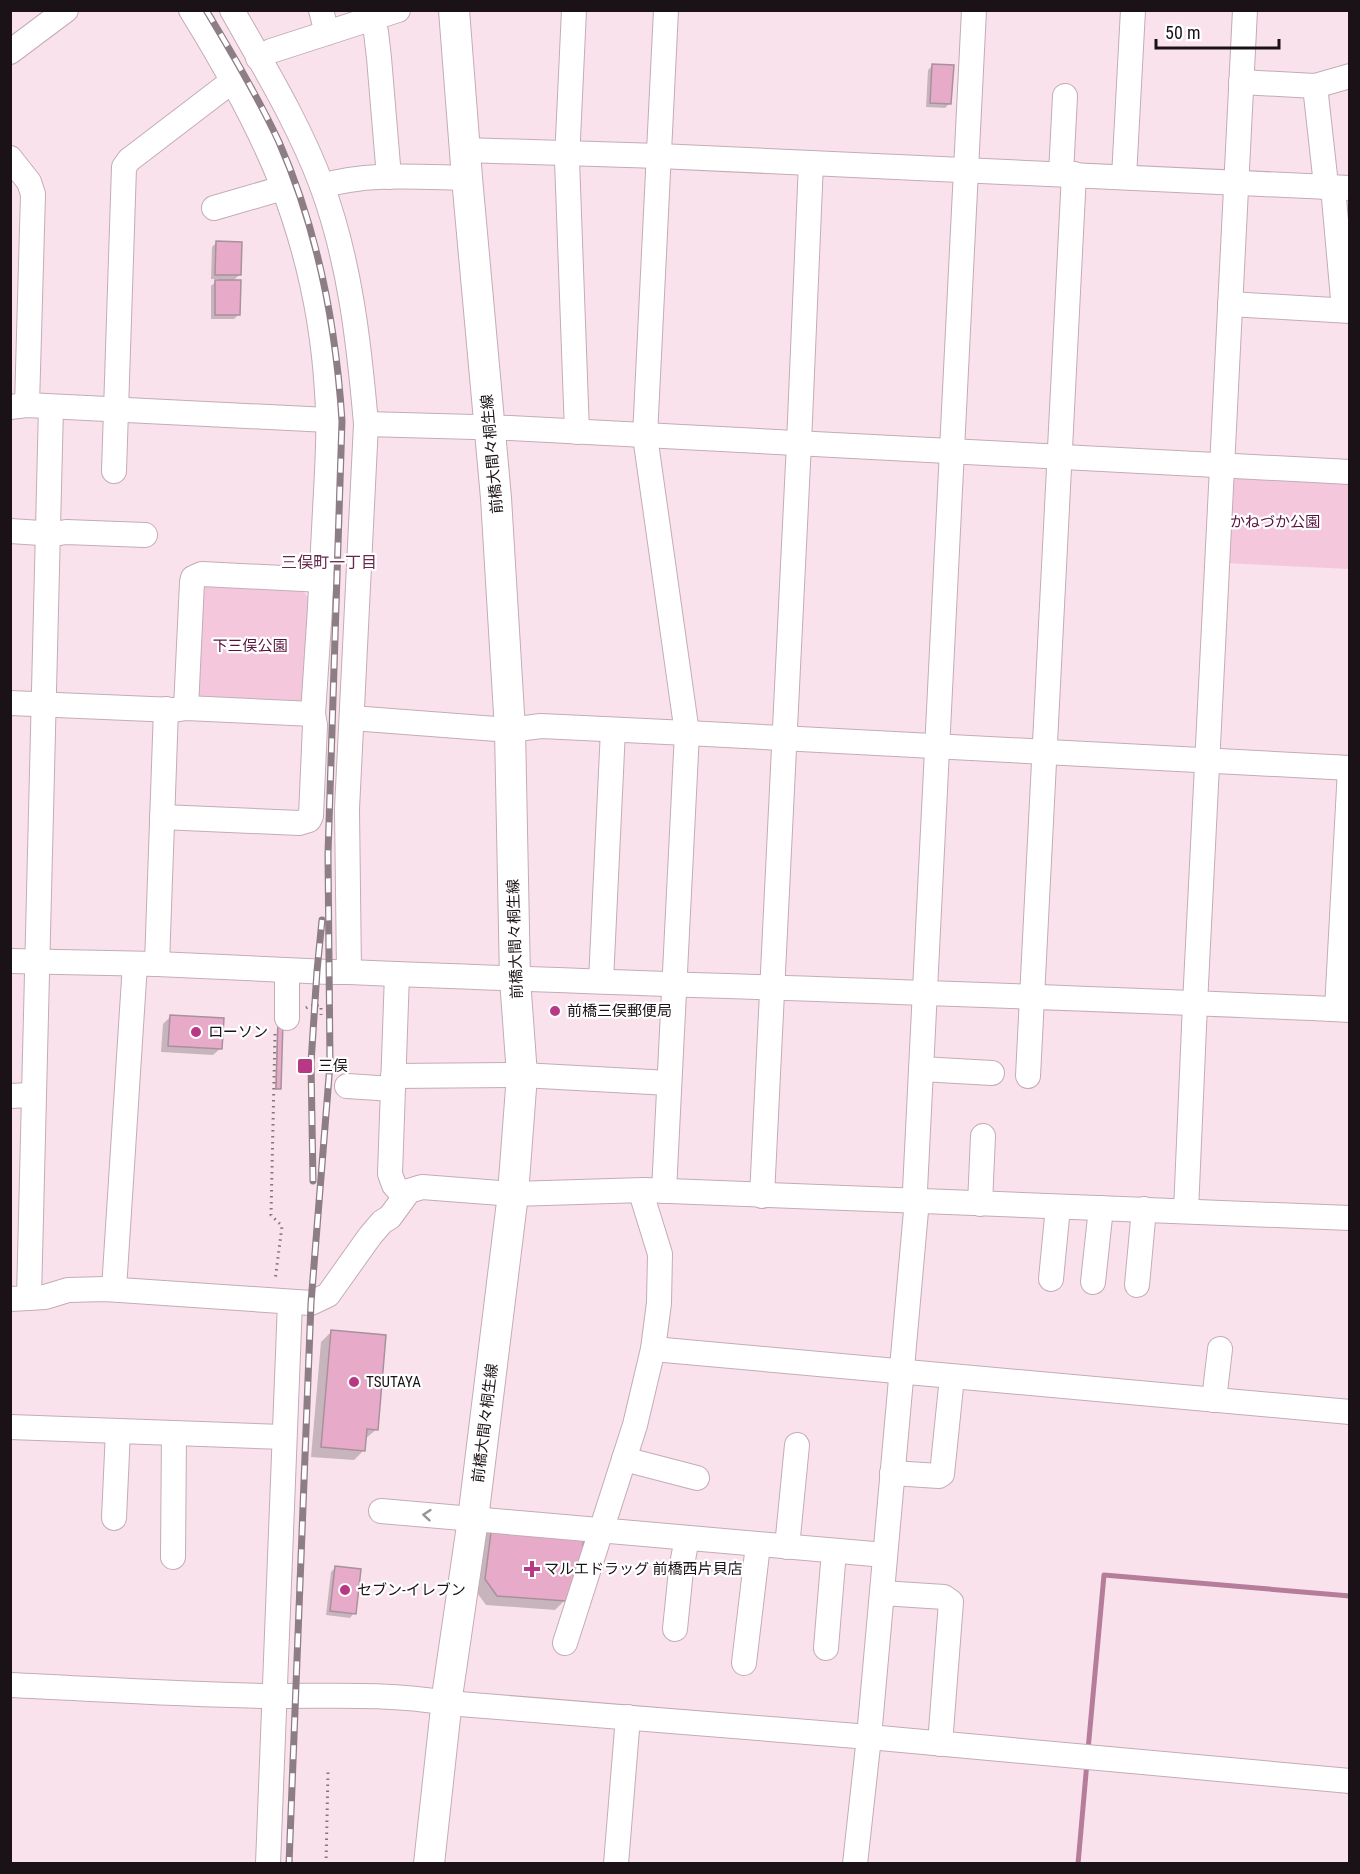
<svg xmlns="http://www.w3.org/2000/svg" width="1360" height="1874" viewBox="0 0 1360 1874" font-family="'Roboto Condensed','Noto Sans JP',sans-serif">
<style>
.green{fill:#f5c7dd}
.shadow{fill:#0003}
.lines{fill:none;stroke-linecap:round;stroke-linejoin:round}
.stream{stroke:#b67d9a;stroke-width:5}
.building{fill:#e7abc9;stroke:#a7919b;stroke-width:1.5}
.minor-casing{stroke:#c3acb7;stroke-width:26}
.major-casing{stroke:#c3acb7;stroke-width:32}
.path{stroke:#84747c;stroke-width:3;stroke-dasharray:1.5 4.5;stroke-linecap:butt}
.minor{stroke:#fff;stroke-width:24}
.major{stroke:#fff;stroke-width:30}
.rail-casing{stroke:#8d7d84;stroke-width:7}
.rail{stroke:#fff;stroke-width:4.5;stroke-dasharray:14;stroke-linecap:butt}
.oneway{stroke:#989496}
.poi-dot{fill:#b73884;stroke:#fff;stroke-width:2}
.labels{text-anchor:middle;stroke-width:4.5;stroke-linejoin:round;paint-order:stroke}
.street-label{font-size:15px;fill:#1a1216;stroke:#fff}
.park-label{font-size:15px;fill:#58123d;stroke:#fff}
.poi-label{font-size:15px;fill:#1a1216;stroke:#fff;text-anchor:start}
.neighbourhood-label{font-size:16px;fill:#67284c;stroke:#fff}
</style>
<rect width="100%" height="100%" fill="#fae2ed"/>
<!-- green -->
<g class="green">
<polygon points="1238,477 1349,483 1349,569 1225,563 1230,484"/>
<polygon points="200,581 301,588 309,599 306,707 192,704"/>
</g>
<!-- shadow -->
<g class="shadow">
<polygon points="933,65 950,103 945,108 926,107 928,70"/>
<polygon points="217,242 239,275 232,282 239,314 234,319 211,319 211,286 219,279 211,279 212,247"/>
<polygon points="170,1017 221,1048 213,1055 161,1052 163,1024"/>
<polygon points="279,1023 280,1088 275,1090 277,1025"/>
<polygon points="331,1332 377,1429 365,1439 364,1450 354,1460 311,1457 321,1342"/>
<polygon points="492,1526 565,1600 555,1610 486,1605 475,1590 482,1536"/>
<polygon points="335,1568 354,1613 350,1618 326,1615 331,1572"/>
</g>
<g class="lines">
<!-- stream -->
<g class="stream">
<polyline points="1088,1750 1104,1575 1350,1596"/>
<polyline points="1078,1864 1087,1762"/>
</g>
</g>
<!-- building -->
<g class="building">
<polygon points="932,64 954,65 951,104 930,103"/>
<polygon points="216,241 242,242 241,275 215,275"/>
<polygon points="215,280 241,280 240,315 215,315"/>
<polygon points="170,1015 224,1018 222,1049 168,1046"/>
<polygon points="278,1021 283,1021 281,1089 276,1089"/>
<polygon points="331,1330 386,1335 378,1430 367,1429 365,1451 321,1447"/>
<polygon points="492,1525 584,1533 582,1559 566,1601 497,1596 485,1579"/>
<polygon points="335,1566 361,1569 356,1614 330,1611"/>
</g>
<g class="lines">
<!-- minor casing -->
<g class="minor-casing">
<g id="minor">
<path d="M232,10C264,67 299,124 322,186C350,262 359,343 366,424L347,809L349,972"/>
<polyline points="321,10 327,33"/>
<polyline points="574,10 567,160 577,432"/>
<polyline points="372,19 376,32 379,58 389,177"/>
<polyline points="10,52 66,10"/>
<polyline points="258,58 271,51 398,10"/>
<polyline points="1241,82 1315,86 1350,76"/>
<polyline points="1315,86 1325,176 1324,187"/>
<polyline points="465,150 659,156 1350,188"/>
<polyline points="10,158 29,182 33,194 27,405"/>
<polyline points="1061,174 1065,96"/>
<polyline points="1124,177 1133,10"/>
<path d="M322,186C368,172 420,177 467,178"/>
<polyline points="1333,187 1344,310"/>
<polyline points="214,208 283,188"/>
<polyline points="1230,304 1350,311"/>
<polyline points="10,407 27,405 328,420"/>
<polyline points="366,424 510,428 1350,472"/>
<polyline points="114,471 124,167 129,160 231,82"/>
<polyline points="10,531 41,533 48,535 66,532 145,535"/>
<polyline points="10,703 174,710 186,708 313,714"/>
<polyline points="186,708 192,582 193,578 202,574 322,580"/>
<polyline points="352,718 510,730 541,726 687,733 1350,768"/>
<path d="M162,817L299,823L309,820L311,816L315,725L313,714C318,646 322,578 325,510C327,471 330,431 327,392C323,321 307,249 282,184C258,123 225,65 191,10"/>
<path d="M10,961L157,964L329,972H349C683,986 1016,994 1350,1010"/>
<polyline points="157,964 166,709"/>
<polyline points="397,974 390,1174 394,1185 404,1196"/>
<polyline points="287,979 287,1018"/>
<polyline points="601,981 613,730"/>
<polyline points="1337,1009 1350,769"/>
<polyline points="921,1069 992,1073"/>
<polyline points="393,1076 522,1075 669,1083"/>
<polyline points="1028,1076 1074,174"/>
<polyline points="347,1086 393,1089"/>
<polyline points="10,1096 30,1095 33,1098"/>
<polyline points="664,1191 687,733 645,436 666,10"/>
<polyline points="762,1196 799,443 811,163"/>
<polyline points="980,1204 983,1136"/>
<polyline points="1186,1211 1195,1004 1245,10"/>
<polyline points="1051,1279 1058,1207"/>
<polyline points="1093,1282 1101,1208"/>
<polyline points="1137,1285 1144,1209"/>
<polyline points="114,1289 135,964"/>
<polyline points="29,1298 45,1297 68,1290 105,1289 311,1303 328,1295 370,1236 382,1222 390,1217 409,1191 422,1187 513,1194 644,1190 1350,1218"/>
<polyline points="10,1299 29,1298 51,407"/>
<polyline points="653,1349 1350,1412"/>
<polyline points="1214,1400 1220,1349"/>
<polyline points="10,1427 284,1437"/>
<polyline points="624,1459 697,1478"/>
<polyline points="892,1473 939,1476 942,1474 952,1377"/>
<polyline points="381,1511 885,1555"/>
<polyline points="114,1518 118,1431"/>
<polyline points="787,1547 797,1445"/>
<polyline points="173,1557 174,1433"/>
<polyline points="882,1593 944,1597 951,1602 940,1744"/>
<polyline points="675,1629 681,1570 687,1538"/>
<polyline points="565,1643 635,1425 653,1349 659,1303 660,1254 643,1199 644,1190"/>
<polyline points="826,1648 834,1551"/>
<polyline points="744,1663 758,1545"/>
<path d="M10,1685C98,1689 186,1695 274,1696C332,1696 390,1693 447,1703L869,1737L1350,1781"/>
<polyline points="268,1864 290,1302"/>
<polyline points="616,1864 628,1717"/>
<polyline points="855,1864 869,1737 916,1211 915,1190 974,10"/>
</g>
</g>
<!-- major casing -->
<g class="major-casing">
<polyline id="major" points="429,1864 448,1690 473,1519 513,1194 522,1075 515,979 510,730 496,498 467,178 454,10"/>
</g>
<!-- path -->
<g class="path">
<polyline points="306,1008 311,1005 321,1006 321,1015"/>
<polyline points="275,1034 271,1215 282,1226 275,1281"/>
<polyline points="326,1864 328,1772"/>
</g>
<!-- minor -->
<use href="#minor" class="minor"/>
<!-- major -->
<use href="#major" class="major"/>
<!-- rail casing -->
<g class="rail-casing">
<g id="rail">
<path d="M206,10C232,53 258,97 279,142C318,231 336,325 342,421L328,854L330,1064L311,1303L289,1864"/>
<polyline points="313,1181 311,1063 317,971 322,920"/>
</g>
</g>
<!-- rail -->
<use href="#rail" class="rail"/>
</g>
<!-- one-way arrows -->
<defs><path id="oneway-chevron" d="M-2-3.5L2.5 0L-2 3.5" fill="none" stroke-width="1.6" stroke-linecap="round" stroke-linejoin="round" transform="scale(1.5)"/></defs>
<use class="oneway" href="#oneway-chevron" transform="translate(427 1515) rotate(-175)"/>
<!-- markers -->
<g class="poi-dot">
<circle cx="555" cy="1011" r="6"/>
<circle cx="196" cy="1032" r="6"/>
<rect x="297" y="1058" width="16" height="16" rx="3"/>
<circle cx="354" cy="1382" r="6"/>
<path d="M529 1560h6v6h6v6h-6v6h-6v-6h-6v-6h6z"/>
<circle cx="345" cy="1590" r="6"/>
</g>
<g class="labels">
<!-- street labels -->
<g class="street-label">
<text transform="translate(492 454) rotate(-95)" y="5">前橋大間々桐生線</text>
<text transform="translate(515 939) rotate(-92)" y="5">前橋大間々桐生線</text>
<text transform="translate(485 1423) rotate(-83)" y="5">前橋大間々桐生線</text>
</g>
<!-- park labels -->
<g class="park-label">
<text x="1275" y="527">かねづか公園</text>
<text x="250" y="651">下三俣公園</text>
</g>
<!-- poi labels -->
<g class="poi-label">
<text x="567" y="1016">前橋三俣郵便局</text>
<text x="208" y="1037">ローソン</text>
<text x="318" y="1071">三俣</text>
<text x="366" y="1387">TSUTAYA</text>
<text x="544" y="1574">マルエドラッグ 前橋西片貝店</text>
<text x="357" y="1595">セブン-イレブン</text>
</g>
<!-- neighbourhood labels -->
<g class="neighbourhood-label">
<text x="329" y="568">三俣町一丁目</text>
</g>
</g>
<!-- border -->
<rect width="1360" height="1874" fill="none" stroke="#1a1216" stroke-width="24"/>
<!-- scale -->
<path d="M1156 39v9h123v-9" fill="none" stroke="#1a1216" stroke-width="3"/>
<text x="1165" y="39" font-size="18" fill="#1a1216" stroke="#ffffff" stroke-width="4.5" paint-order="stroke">50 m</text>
</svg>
